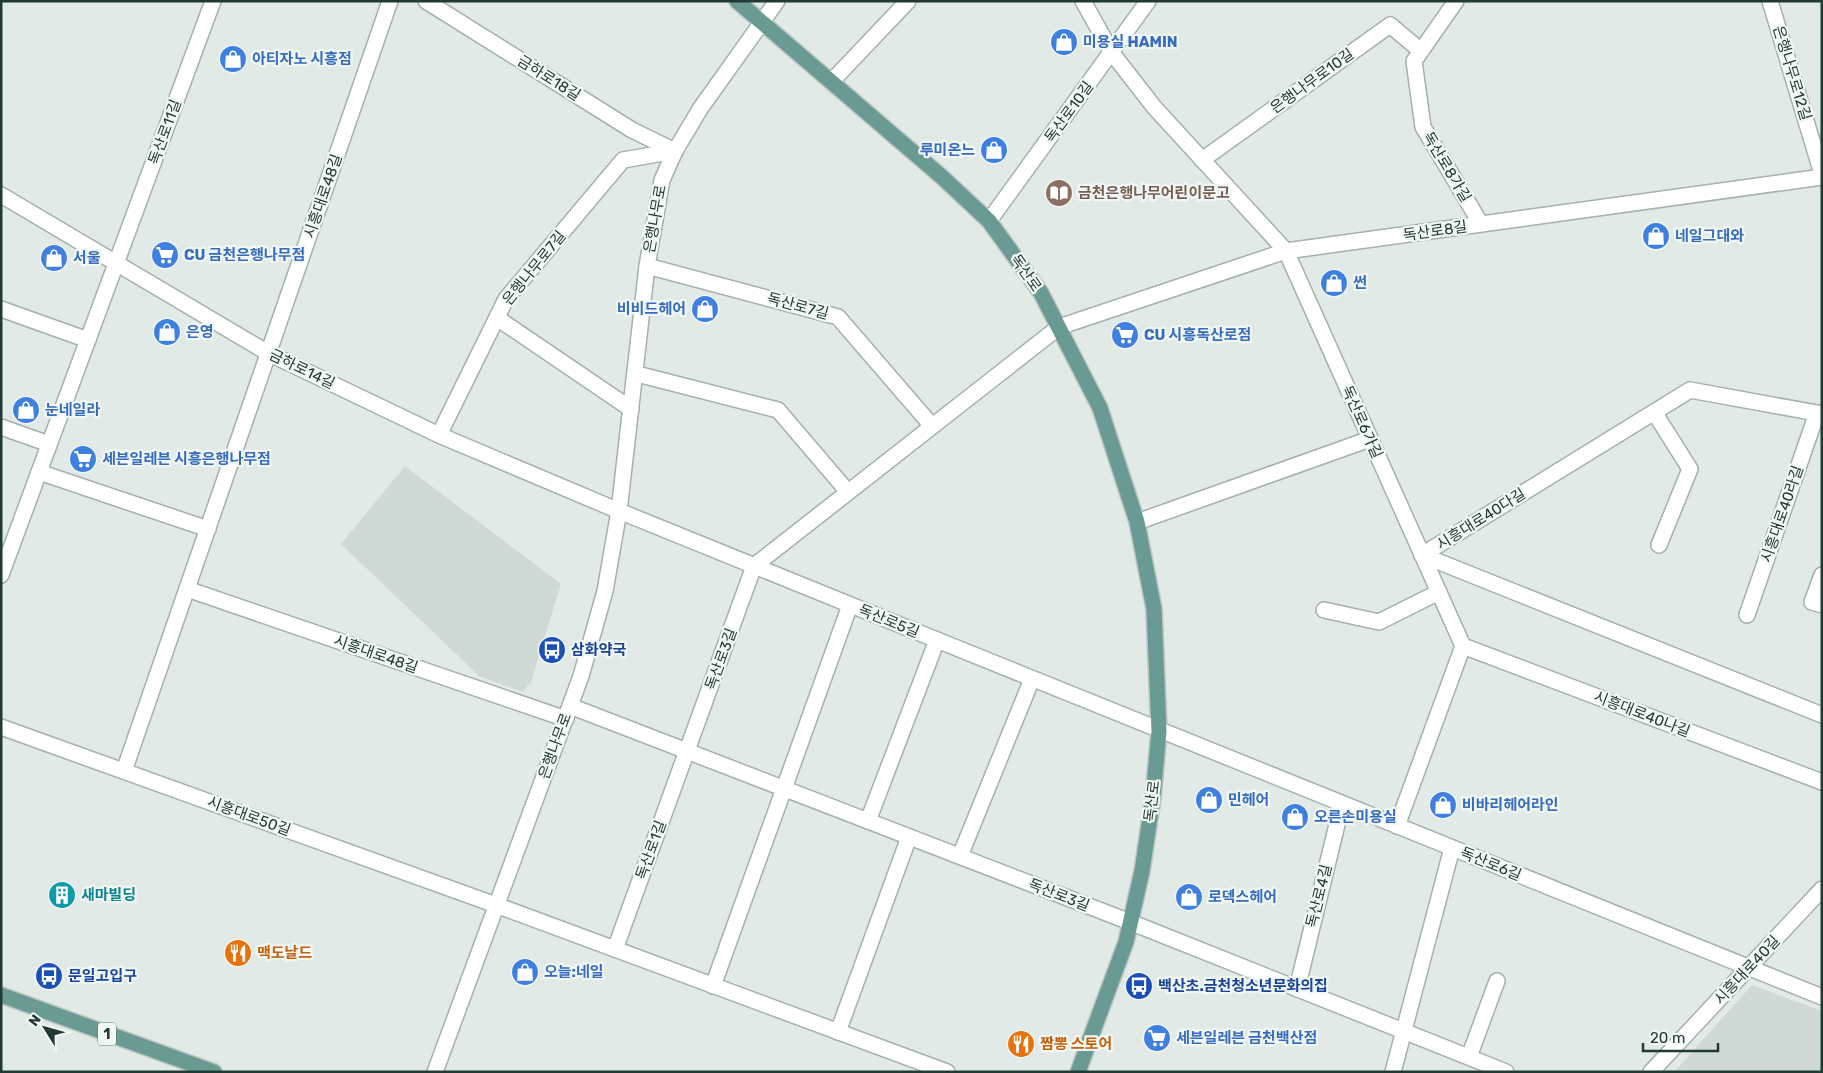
<svg xmlns="http://www.w3.org/2000/svg" width="1823" height="1073" viewBox="0 0 1823 1073" font-family="Rubik,'Noto Sans KR',sans-serif">
<style>
.built{fill:#cfdad6}
.lines{fill:none;stroke-linecap:round;stroke-linejoin:round}
.minor-casing{stroke:#a4b1ae;stroke-width:18}
.major-casing{stroke:#bdc4c2;stroke-width:18}
.minor{stroke:#fff;stroke-width:15}
.major{stroke:#699b93;stroke-width:15}
.labels{text-anchor:middle;stroke-width:4.5;stroke-linejoin:round;paint-order:stroke}
.shield{fill:#f1f7f4;stroke:#61726e;stroke-width:1}
.shield-label{font-size:14px;font-weight:bold;fill:#233935}
.shop-label{font-size:15px;font-weight:bold;fill:#366cbe;stroke:#f1f7f4;text-anchor:start}
.street-label{font-size:15px;fill:#233935;stroke:#f1f7f4}
.education-label{font-size:15px;font-weight:bold;fill:#785e54;stroke:#f1f7f4;text-anchor:start}
.transit-label{font-size:15px;font-weight:bold;fill:#164399;stroke:#f1f7f4;text-anchor:start}
.culture-label{font-size:15px;font-weight:bold;fill:#0d838f;stroke:#f1f7f4;text-anchor:start}
.food-label{font-size:15px;font-weight:bold;fill:#c56008;stroke:#f1f7f4;text-anchor:start}
</style>
<rect width="100%" height="100%" fill="#e1eae7"/>
<!-- built -->
<g class="built">
<polygon points="405,466 561,584 531,682 523,692 479,676 341,544"/>
<polygon points="1752,985 1822,1011 1822,1072 1674,1072"/>
</g>
<g class="lines">
<!-- minor casing -->
<g class="minor-casing">
<g id="minor">
<polyline points="426,1 632,130 675,151"/>
<polyline points="1083,1 1112,53 1154,107 1286,251 1463,646 1397,826"/>
<polyline points="1456,1 1414,61 1423,127 1481,224"/>
<polyline points="1770,1 1822,174"/>
<polyline points="832,81 908,1"/>
<polyline points="1202,160 1390,25 1421,51"/>
<polyline points="1,195 268,353 439,435 619,511 937,640 1822,997"/>
<polyline points="989,221 1148,1"/>
<polyline points="647,266 838,317 932,426"/>
<polyline points="1,309 88,340"/>
<polyline points="497,318 631,409"/>
<polyline points="637,374 778,410 848,492"/>
<polyline points="1654,412 1690,469 1659,545"/>
<polyline points="1,427 49,444"/>
<polyline points="439,435 506,299 623,160 675,151"/>
<polyline points="39,472 208,529"/>
<polyline points="1137,522 1370,439"/>
<polyline points="1422,555 1690,390 1822,414"/>
<polyline points="1422,555 1822,715"/>
<polyline points="1,575 213,1"/>
<polyline points="1822,575 1812,602 1822,605"/>
<polyline points="187,589 566,719"/>
<polyline points="1324,610 1379,622 1439,592"/>
<polyline points="1747,615 1817,413"/>
<polyline points="1463,646 1822,782"/>
<polyline points="570,706 1130,922 1506,1072"/>
<polyline points="1,727 496,905 947,1072"/>
<polyline points="124,771 390,1"/>
<polyline points="868,821 937,640"/>
<polyline points="960,856 1032,679"/>
<polyline points="615,949 754,566 1059,327 1286,251 1822,177"/>
<polyline points="713,986 850,605"/>
<polyline points="1297,989 1342,804"/>
<polyline points="838,1032 909,837"/>
<polyline points="1469,1057 1497,981"/>
<polyline points="435,1072 581,676 605,591 619,511 647,266 662,180 675,151 700,109 777,1"/>
<polyline points="1393,1072 1452,848"/>
<polyline points="1651,1072 1822,889"/>
</g>
</g>
<!-- major casing -->
<g class="major-casing">
<g id="major">
<polyline points="737,1 942,177 989,221 1041,293 1100,408 1137,522 1154,609 1159,731 1153,798 1142,871 1126,942 1078,1072"/>
<polyline points="1,995 214,1072"/>
</g>
</g>
<!-- minor -->
<use href="#minor" class="minor"/>
<!-- major -->
<use href="#major" class="major"/>
</g>
<!-- icons -->
<defs>
<g id="shop-disc" transform="scale(1.4375)"><circle r="9.5" fill="#3f7fe0" stroke="#f1f7f4"/><path d="M-5-2.5h2.3a2.7 3.5 0 0 1 5.4 0H5L5.5 6h-11ZM-1.5-2.5h3a1.5 2.3 0 0 0-3 0Z" fill="#fff"/></g>
<g id="library-disc" transform="scale(1.4375)"><circle r="9.5" fill="#8d6e63" stroke="#f1f7f4"/><path d="M-6-4Q-3-5.5-.7-3.5V5Q-3 3-6 4ZM6-4Q3-5.5 .7-3.5V5Q3 3 6 4Z" fill="#fff"/></g>
<g id="supermarket-disc" transform="scale(1.4375)"><circle r="9.5" fill="#3f7fe0" stroke="#f1f7f4"/><path d="M-6-5.5h2.5l.6 2H6L4.5 2H-2.5L-4.4-4H-6ZM-1.5 3.2a1.3 1.3 0 1 0 .1 0ZM3 3.2a1.3 1.3 0 1 0 .1 0Z" fill="#fff"/></g>
<g id="bus-disc" transform="scale(1.4375)"><circle r="9.5" fill="#1a4fb4" stroke="#f1f7f4"/><path d="M-5-6H5V4H4V6H2V4H-2V6H-4V4H-5ZM-3.5-4V0h7V-4ZM-3.5 1.2v1.5H-2V1.2ZM2 1.2v1.5H3.5V1.2Z" fill="#fff"/></g>
<g id="building-disc" transform="scale(1.4375)"><circle r="9.5" fill="#0f9aa8" stroke="#f1f7f4"/><path d="M-4-6H4V6H1V3H-1V6H-4ZM-2.5-4.3h1.7v1.8h-1.7ZM.8-4.3h1.7v1.8H.8ZM-2.5-1h1.7V.8h-1.7ZM.8-1h1.7V.8H.8Z" fill="#fff"/></g>
<g id="restaurant-disc" transform="scale(1.4375)"><circle r="9.5" fill="#e8710a" stroke="#f1f7f4"/><path d="M-5-6h1v4h1v-4h1v4h1v-4h1v5L-1.5 .5V6h-2V.5L-5-1ZM5-6V6H3V1.5H1.5Q1.5-4 5-6Z" fill="#fff"/></g>
</defs>
<g fill-rule="evenodd">
<use href="#shop-disc" x="1064" y="42"/>
<use href="#shop-disc" x="233" y="59"/>
<use href="#shop-disc" x="994" y="150"/>
<use href="#library-disc" x="1059" y="193"/>
<use href="#shop-disc" x="1656" y="236"/>
<use href="#supermarket-disc" x="165" y="255"/>
<use href="#shop-disc" x="54" y="258"/>
<use href="#shop-disc" x="1334" y="283"/>
<use href="#shop-disc" x="705" y="309"/>
<use href="#shop-disc" x="167" y="332"/>
<use href="#supermarket-disc" x="1125" y="335"/>
<use href="#shop-disc" x="26" y="410"/>
<use href="#supermarket-disc" x="83" y="459"/>
<use href="#bus-disc" x="552" y="650"/>
<use href="#shop-disc" x="1209" y="800"/>
<use href="#shop-disc" x="1443" y="805"/>
<use href="#shop-disc" x="1295" y="817"/>
<use href="#building-disc" x="62" y="895"/>
<use href="#shop-disc" x="1189" y="897"/>
<use href="#restaurant-disc" x="238" y="953"/>
<use href="#shop-disc" x="525" y="972"/>
<use href="#bus-disc" x="49" y="976"/>
<use href="#bus-disc" x="1139" y="986"/>
<use href="#supermarket-disc" x="1157" y="1038"/>
<use href="#restaurant-disc" x="1021" y="1044"/>
</g>
<g class="labels">
<!-- shield labels -->
<rect class="shield" x="98" y="1022.5" width="18" height="23" rx="4"/>
<g class="shield-label">
<text x="107" y="1039">1</text>
</g>
<!-- shop labels -->
<g class="shop-label">
<text x="1083" y="47">미용실 HAMIN</text>
<text x="252" y="64">아티자노 시흥점</text>
<text x="975" y="155" text-anchor="end">루미온느</text>
<text x="1675" y="241">네일그대와</text>
<text x="184" y="260">CU 금천은행나무점</text>
<text x="73" y="263">서울</text>
<text x="1353" y="288">썬</text>
<text x="686" y="314" text-anchor="end">비비드헤어</text>
<text x="186" y="337">은영</text>
<text x="1144" y="340">CU 시흥독산로점</text>
<text x="45" y="415">눈네일라</text>
<text x="102" y="464">세븐일레븐 시흥은행나무점</text>
<text x="1228" y="805">민헤어</text>
<text x="1462" y="810">비바리헤어라인</text>
<text x="1314" y="822">오른손미용실</text>
<text x="1208" y="902">로덱스헤어</text>
<text x="544" y="977">오늘:네일</text>
<text x="1176" y="1043">세븐일레븐 금천백산점</text>
</g>
<!-- street labels -->
<g class="street-label">
<text transform="translate(1792 73) rotate(73)" y="5">은행나무로12길</text>
<text transform="translate(549 78) rotate(32)" y="5">금하로18길</text>
<text transform="translate(1312 81) rotate(-36)" y="5">은행나무로10길</text>
<text transform="translate(1069 112) rotate(-54)" y="5">독산로10길</text>
<text transform="translate(165 132) rotate(-70)" y="5">독산로11길</text>
<text transform="translate(1447 167) rotate(59)" y="5">독산로8가길</text>
<text transform="translate(323 196) rotate(-71)" y="5">시흥대로48길</text>
<text transform="translate(655 219) rotate(-80)" y="5">은행나무로</text>
<text transform="translate(1435 231) rotate(-8)" y="5">독산로8길</text>
<text transform="translate(534 268) rotate(-51)" y="5">은행나무로7길</text>
<text transform="translate(1026 273) rotate(55)" y="5">독산로</text>
<text transform="translate(798 306) rotate(15)" y="5">독산로7길</text>
<text transform="translate(302 369) rotate(26)" y="5">금하로14길</text>
<text transform="translate(1362 422) rotate(66)" y="5">독산로6가길</text>
<text transform="translate(1782 514) rotate(-71)" y="5">시흥대로40라길</text>
<text transform="translate(1481 519) rotate(-32)" y="5">시흥대로40다길</text>
<text transform="translate(889 621) rotate(22)" y="5">독산로5길</text>
<text transform="translate(376 654) rotate(19)" y="5">시흥대로48길</text>
<text transform="translate(721 659) rotate(-70)" y="5">독산로3길</text>
<text transform="translate(1642 714) rotate(21)" y="5">시흥대로40나길</text>
<text transform="translate(555 746) rotate(-70)" y="5">은행나무로</text>
<text transform="translate(1152 801) rotate(-83)" y="5">독산로</text>
<text transform="translate(249 816) rotate(20)" y="5">시흥대로50길</text>
<text transform="translate(651 850) rotate(-70)" y="5">독산로1길</text>
<text transform="translate(1491 864) rotate(22)" y="5">독산로6길</text>
<text transform="translate(1059 895) rotate(21)" y="5">독산로3길</text>
<text transform="translate(1319 896) rotate(-76)" y="5">독산로4길</text>
<text transform="translate(1747 970) rotate(-47)" y="5">시흥대로40길</text>
</g>
<!-- education labels -->
<g class="education-label">
<text x="1078" y="198">금천은행나무어린이문고</text>
</g>
<!-- transit labels -->
<g class="transit-label">
<text x="571" y="655">삼화약국</text>
<text x="68" y="981">문일고입구</text>
<text x="1158" y="991">백산초.금천청소년문화의집</text>
</g>
<!-- culture labels -->
<g class="culture-label">
<text x="81" y="900">새마빌딩</text>
</g>
<!-- food labels -->
<g class="food-label">
<text x="257" y="958">맥도날드</text>
<text x="1040" y="1049">짬뽕 스토어</text>
</g>
</g>
<!-- border -->
<rect width="1823" height="1073" fill="none" stroke="#233935" stroke-width="5"/>
<!-- north arrow -->
<g transform="translate(45 1028) rotate(307)" stroke="#f1f7f4" stroke-width="4" paint-order="stroke">
<path d="M0-4L9 19L0 12L-9 19Z" fill="#233935"/>
<text y="-8" font-size="14" font-weight="bold" text-anchor="middle" fill="#233935">N</text>
</g>
<!-- scale -->
<path d="M1643 1043v8h75v-8" fill="none" stroke="#233935" stroke-width="2.5"/>
<text x="1650" y="1043" font-size="15" fill="#233935" stroke="#f1f7f4" stroke-width="4" paint-order="stroke">20 m</text>
</svg>
